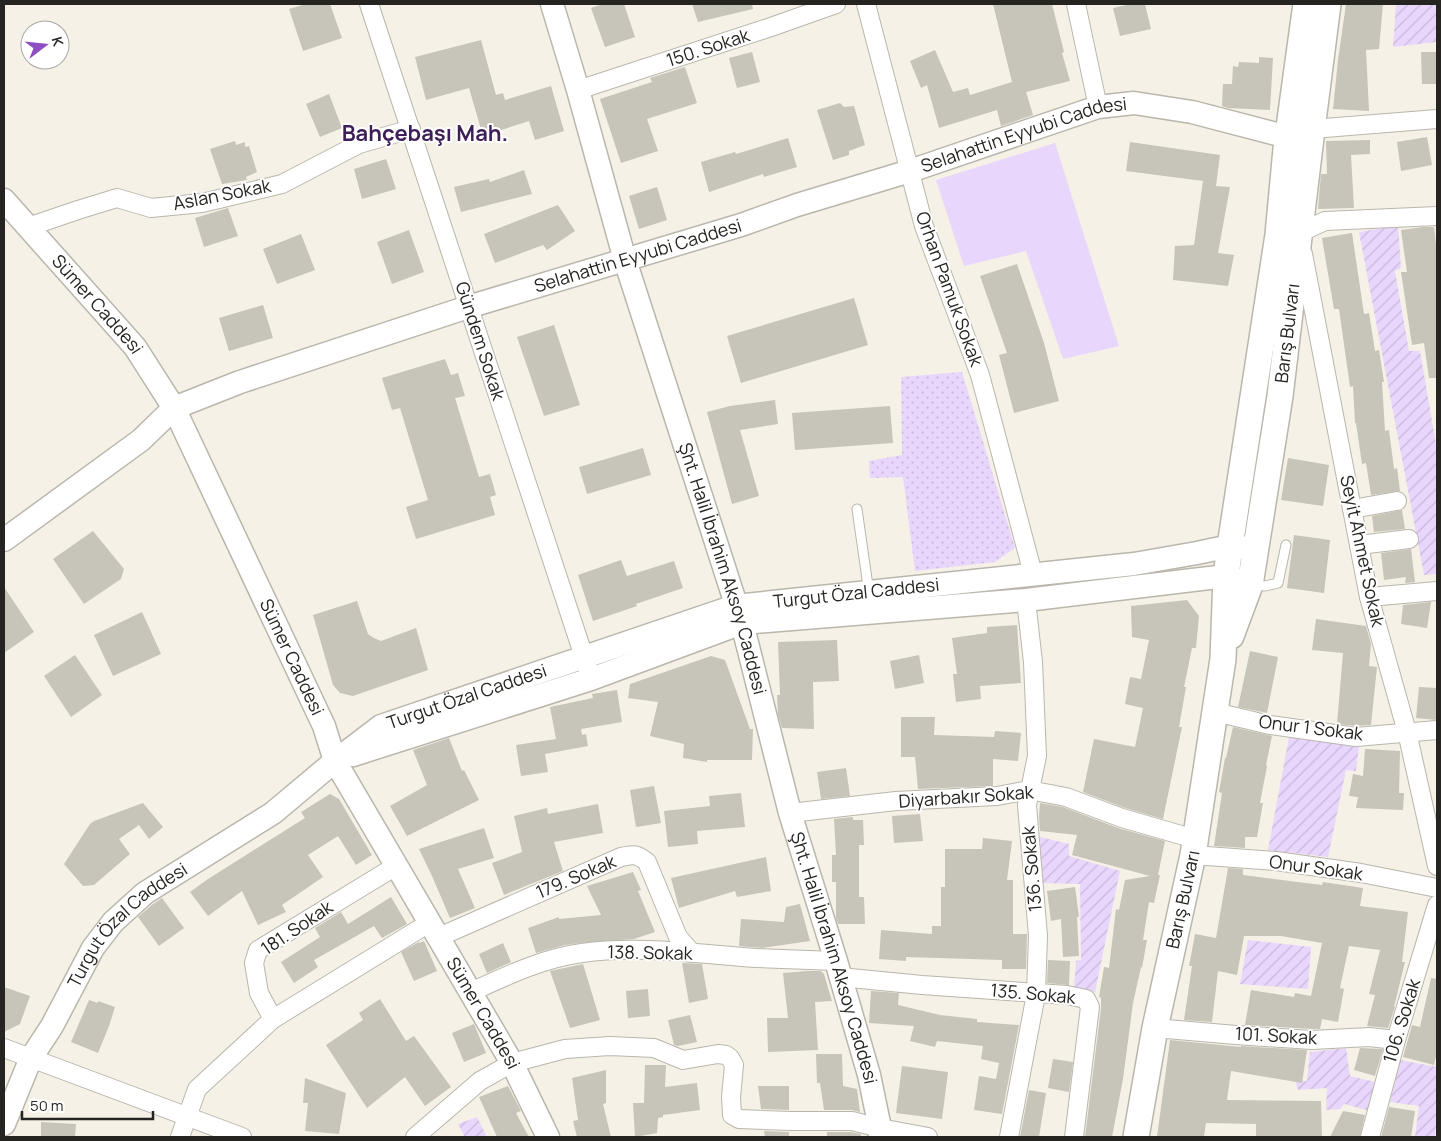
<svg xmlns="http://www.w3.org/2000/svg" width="1441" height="1141" viewBox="0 0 1441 1141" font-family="Manrope,sans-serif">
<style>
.grass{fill:url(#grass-dots)}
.park{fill:#e9d6fd}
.garden{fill:url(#garden-furrows)}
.building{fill:#c7c4b9}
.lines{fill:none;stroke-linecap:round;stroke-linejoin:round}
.service-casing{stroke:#bab6ac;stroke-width:11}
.minor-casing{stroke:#bab6ac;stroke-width:20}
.tertiary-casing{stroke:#bab6ac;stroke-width:25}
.secondary-casing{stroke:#bab6ac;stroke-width:28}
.service{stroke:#fff;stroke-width:9}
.minor{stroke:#fff;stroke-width:18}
.tertiary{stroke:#fff;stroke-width:22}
.secondary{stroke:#fff;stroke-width:25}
.labels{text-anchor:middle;stroke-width:4;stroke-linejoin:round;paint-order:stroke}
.street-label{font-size:18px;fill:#252420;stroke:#fff}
.district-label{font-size:22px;font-weight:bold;fill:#3d1e56;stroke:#fff}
</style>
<defs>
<pattern id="grass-dots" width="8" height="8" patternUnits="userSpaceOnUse" patternTransform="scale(1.25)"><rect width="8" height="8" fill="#e9d6fd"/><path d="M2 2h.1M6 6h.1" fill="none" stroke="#c8b8d9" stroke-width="1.8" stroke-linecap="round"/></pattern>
<pattern id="garden-furrows" width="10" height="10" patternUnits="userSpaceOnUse" patternTransform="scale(1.25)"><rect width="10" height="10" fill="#e9d6fd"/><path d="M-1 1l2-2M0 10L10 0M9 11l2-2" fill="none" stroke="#c8b8d9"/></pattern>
</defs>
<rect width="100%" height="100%" fill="#f5f1e7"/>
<!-- grass -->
<polygon class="grass" points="962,372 1015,548 995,562 915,571 903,477 870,478 869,461 902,455 901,377"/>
<!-- park -->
<polygon class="park" points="1055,143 1119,346 1063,359 1026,251 964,266 936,180"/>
<!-- garden -->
<g class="garden">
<polygon points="1396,4 1437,4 1437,42 1393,47"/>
<polygon points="1398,225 1401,268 1395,271 1409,351 1420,351 1437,450 1437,574 1424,575 1359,232"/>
<polygon points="1289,737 1359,746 1356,771 1346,770 1328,857 1268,850"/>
<polygon points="1040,837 1069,844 1069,856 1120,871 1095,992 1074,988 1076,961 1081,960 1080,884 1042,883"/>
<polygon points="1248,940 1311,947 1308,989 1240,984"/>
<polygon points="1346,1048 1350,1076 1375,1082 1370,1111 1344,1104 1340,1109 1326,1110 1327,1088 1298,1090 1295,1080 1307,1081 1310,1052"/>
<polygon points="1400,1060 1437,1067 1437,1116 1435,1137 1415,1137 1419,1106 1390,1102"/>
<polygon points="477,1117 487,1137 465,1137 458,1124"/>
</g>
<!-- building -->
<g class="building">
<polygon points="306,4 330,4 342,38 303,51 289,9"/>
<polygon points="603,4 624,4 635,37 605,47 591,8"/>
<polygon points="692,4 752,4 753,9 698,22"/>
<polygon points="993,4 1052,4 1064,52 1062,53 1070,81 1026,92 1033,115 1001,126 997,110 939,128 927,85 921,88 910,61 935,50 953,92 968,88 970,95 1012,82"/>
<polygon points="1131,4 1145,4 1151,29 1120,36 1113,8"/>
<polygon points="1346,4 1383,4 1379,49 1366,50 1369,111 1333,109 1338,60"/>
<polygon points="481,40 496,95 503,93 505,100 551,86 564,131 535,140 529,121 483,136 469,88 426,100 415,57"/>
<polygon points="752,52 760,82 737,88 729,58"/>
<polygon points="1421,52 1437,52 1437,84 1422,84"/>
<polygon points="1259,57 1273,58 1270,110 1228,108 1222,106 1223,84 1232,84 1233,66 1238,67 1239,62 1259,63"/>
<polygon points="685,67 697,103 647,119 658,151 621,163 600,99 652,82 650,78"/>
<polygon points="329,94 342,128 320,137 306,104"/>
<polygon points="840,103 844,107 854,106 865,145 849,151 849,155 833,160 817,110"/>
<polygon points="1427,137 1432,165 1401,171 1397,142"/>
<polygon points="788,138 797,167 764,177 763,174 709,192 701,162 735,152 736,154"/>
<polygon points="1370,140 1370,154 1351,155 1354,208 1318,209 1321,174 1327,174 1326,141"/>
<polygon points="235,141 236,145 245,142 245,147 249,146 257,172 246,177 247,180 222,184 210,149"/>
<polygon points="1130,142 1220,155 1216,186 1230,187 1218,253 1234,255 1228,286 1173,280 1175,246 1194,245 1203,181 1126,171"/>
<polygon points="386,159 396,189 362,199 354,169"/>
<polygon points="524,170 532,194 461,212 454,187 489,179 490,182"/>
<polygon points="657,187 667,220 639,229 629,196"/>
<polygon points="558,205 575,231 547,250 543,245 495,263 484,234"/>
<polygon points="228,208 238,236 204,247 195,218"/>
<polygon points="1423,227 1434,227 1437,253 1437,378 1429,378 1424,343 1412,345 1401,272 1407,272 1401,230"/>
<polygon points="409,230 424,272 392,284 377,242"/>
<polygon points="1352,233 1364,314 1369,313 1375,351 1379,350 1384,382 1382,382 1385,431 1389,430 1394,469 1397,468 1400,491 1371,495 1366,463 1362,464 1356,423 1355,423 1353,386 1350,387 1339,309 1334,309 1322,238"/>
<polygon points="301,234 315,270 277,284 263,249"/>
<polygon points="1017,264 1044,343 1059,401 1014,413 999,355 1007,353 980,276"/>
<polygon points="854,298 868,345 741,383 727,336"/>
<polygon points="263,305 273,338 229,351 219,318"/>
<polygon points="554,325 580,405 544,416 517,337"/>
<polygon points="445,359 451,375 458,373 465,396 455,398 479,477 490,474 496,495 490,497 495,515 416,539 406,507 428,500 400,408 392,410 382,378"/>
<polygon points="775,400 778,424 740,430 759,496 732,504 707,412 730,406"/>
<polygon points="890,406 893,443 795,450 792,413"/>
<polygon points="643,448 651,475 587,494 579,467"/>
<polygon points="1288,458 1329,465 1323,506 1281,500"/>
<polygon points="1402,510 1405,529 1374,532 1372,516"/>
<polygon points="93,531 124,569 121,579 84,604 53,559"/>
<polygon points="1294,535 1330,540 1324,593 1287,588"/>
<polygon points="1411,549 1415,582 1405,583 1406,577 1384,580 1381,553"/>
<polygon points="621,560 627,576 674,561 683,588 636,604 637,606 593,621 578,575"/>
<polygon points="4,587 34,632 4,653"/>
<polygon points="1187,600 1199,616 1196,648 1192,648 1184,687 1186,687 1179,727 1182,727 1163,819 1125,808 1083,792 1094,739 1135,747 1143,708 1125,704 1130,677 1141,679 1149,640 1132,637 1131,606"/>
<polygon points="357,601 368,634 374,638 381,641 416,628 428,670 353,696 340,693 333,685 313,615"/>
<polygon points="1431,602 1427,628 1401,624 1403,605"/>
<polygon points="142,612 161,654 113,676 94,635"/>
<polygon points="1316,619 1366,626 1371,644 1369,666 1377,667 1371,725 1356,726 1337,724 1343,653 1312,650"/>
<polygon points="1017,625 1021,683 980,686 981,699 956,702 953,674 957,674 952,638 987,633 987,627"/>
<polygon points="837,640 839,681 813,682 814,729 782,728 778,714 777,695 780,695 778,642"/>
<polygon points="1250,651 1278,657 1267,713 1238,707"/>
<polygon points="75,655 102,695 71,717 44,676"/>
<polygon points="919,655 924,683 895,689 890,661"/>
<polygon points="711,656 725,660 750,729 753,729 752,760 707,760 707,762 683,758 684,744 650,736 658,702 628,698 630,684"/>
<polygon points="1419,687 1437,688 1437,720 1416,718"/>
<polygon points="617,690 622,722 581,729 582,735 586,734 588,746 545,754 548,772 521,776 516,745 556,739 550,707 593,698 592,694"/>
<polygon points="901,717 935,717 934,735 994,737 995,731 1021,733 1018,761 993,759 993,786 918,789 915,757 901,757"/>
<polygon points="1233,727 1272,736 1266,765 1267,766 1260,803 1263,803 1257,837 1245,837 1245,848 1214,846 1222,793 1219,792 1225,758 1226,758"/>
<polygon points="449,738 462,771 464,770 479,800 407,836 390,806 427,785 413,750"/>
<polygon points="1365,749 1400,751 1399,793 1404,793 1403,810 1356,808 1358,797 1349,796 1353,774 1363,776"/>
<polygon points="846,768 850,796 821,799 817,772"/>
<polygon points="654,786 661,823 636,827 630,790"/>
<polygon points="741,793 745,827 697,831 698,844 668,847 664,811 710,806 709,796"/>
<polygon points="330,794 339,799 372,855 356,865 338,836 308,855 323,877 282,905 286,912 258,925 242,891 208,916 190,892 208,879 305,818 301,812"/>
<polygon points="143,803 163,827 149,839 139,825 119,839 130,854 94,885 83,886 64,864 90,824 94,821"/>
<polygon points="1040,803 1063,807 1118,828 1165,841 1158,875 1160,875 1154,903 1149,902 1143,940 1147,940 1142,968 1141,967 1133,1003 1123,1079 1112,1137 1085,1137 1101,1008 1101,998 1099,997 1104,967 1109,968 1116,909 1119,910 1125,880 1150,876 1072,855 1077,835 1040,831 1039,817"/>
<polygon points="598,804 603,833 554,842 563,871 504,895 492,863 522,852 514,816 547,808 548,814"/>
<polygon points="920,814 923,841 894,843 892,816"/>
<polygon points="853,817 853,820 863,820 864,845 859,845 859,897 864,897 865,924 838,924 836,918 836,882 832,882 832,855 836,855 834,819"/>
<polygon points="484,828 494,858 458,869 475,908 450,918 432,876 419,849"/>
<polygon points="983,838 1012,841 1007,880 1013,880 1013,934 1027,934 1026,969 1002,969 1002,960 906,957 906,961 879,959 881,930 932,934 932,926 941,926 941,887 945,887 945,849 982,849"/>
<polygon points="766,857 771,891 737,897 735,891 679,908 671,878"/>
<polygon points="1228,868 1243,869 1243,875 1322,885 1323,882 1363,888 1360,906 1408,912 1402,962 1405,962 1394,1007 1395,1007 1388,1028 1367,1026 1375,995 1369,994 1380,950 1349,946 1340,988 1344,989 1338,1022 1322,1019 1320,1029 1312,1029 1245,1025 1251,990 1294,997 1295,993 1311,996 1322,943 1281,936 1244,936 1237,975 1218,971 1212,1022 1184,1020 1192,966 1189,966 1195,934 1216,938"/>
<polygon points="633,872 641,890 638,891 655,932 634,939 580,943 565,945 536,953 528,928 559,917 559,919 601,915 587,886"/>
<polygon points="1075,887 1079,917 1077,917 1079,956 1063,957 1061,919 1051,921 1047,891"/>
<polygon points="391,897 407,924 382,938 374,926 314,960 318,967 294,983 281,962 320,937 315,928 341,912 348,924"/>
<polygon points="162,898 184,928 159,946 138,917 153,904"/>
<polygon points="800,904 810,941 762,948 739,946 741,919 784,922 786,907"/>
<polygon points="424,941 437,971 414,981 401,952 419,942 419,943"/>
<polygon points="503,943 511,962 487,973 479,954"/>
<polygon points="1048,960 1070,961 1069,985 1047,983"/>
<polygon points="682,963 702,964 708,999 689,1003"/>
<polygon points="583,964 600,1020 570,1028 550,971"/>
<polygon points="807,971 821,971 824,974 832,1001 815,1002 818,1050 768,1052 767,1018 788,1018 783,973"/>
<polygon points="1431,978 1437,979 1437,1052 1434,1065 1403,1057 1412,1025 1420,1027"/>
<polygon points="4,987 30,996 20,1024 4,1032"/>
<polygon points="648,989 650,1016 628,1018 626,991"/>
<polygon points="871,991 899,993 898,1005 940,1015 977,1019 977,1022 1019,1025 1002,1114 974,1110 979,1076 996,1079 999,1063 981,1059 983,1046 937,1041 935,1047 910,1041 914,1026 869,1023"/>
<polygon points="380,999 406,1041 414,1036 451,1087 425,1106 405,1077 367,1108 326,1045 363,1020 359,1013"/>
<polygon points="89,1000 98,1003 98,1001 115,1007 109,1026 98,1053 71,1042"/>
<polygon points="690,1015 697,1042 678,1046 674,1045 668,1020"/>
<polygon points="474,1024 486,1053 464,1062 452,1033"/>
<polygon points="1170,1040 1241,1047 1241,1046 1307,1050 1302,1083 1231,1071 1227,1100 1321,1101 1322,1137 1256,1137 1256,1124 1206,1123 1204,1137 1157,1137"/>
<polygon points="1360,1048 1383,1049 1375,1076 1354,1070"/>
<polygon points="816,1054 842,1054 843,1086 857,1089 860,1112 852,1110 824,1110 820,1083 817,1083"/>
<polygon points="1053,1059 1073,1062 1069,1092 1048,1088"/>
<polygon points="645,1065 666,1065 665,1087 697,1083 700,1110 663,1115 663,1117 658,1118 657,1133 635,1137 633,1103 644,1103"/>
<polygon points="902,1066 948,1072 942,1119 896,1113"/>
<polygon points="606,1070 606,1103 603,1104 611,1137 577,1137 573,1121 578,1120 572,1078"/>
<polygon points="305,1078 346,1093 339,1134 305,1131 308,1103 303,1103"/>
<polygon points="508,1086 521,1111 516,1113 529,1137 497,1137 479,1097"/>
<polygon points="758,1086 789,1086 789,1110 761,1109"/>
<polygon points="1029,1090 1046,1093 1039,1137 1020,1137"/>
<polygon points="1389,1107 1415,1111 1411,1137 1381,1137"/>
<polygon points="1343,1111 1365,1115 1360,1137 1330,1137"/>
<polygon points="41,1122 76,1124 75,1137 41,1137"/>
<polygon points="764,1131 789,1132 789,1137 765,1137"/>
<polygon points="827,1132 851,1132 861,1134 861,1137 827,1137"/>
</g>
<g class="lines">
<!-- service casing -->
<g class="service-casing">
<g id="service">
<polyline points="857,509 869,593"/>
<polyline points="1253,585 1265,586 1278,583 1286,545"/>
</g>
</g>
<!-- minor casing -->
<g class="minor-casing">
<g id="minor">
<polyline points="369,4 588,669"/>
<polyline points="866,4 924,226 980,375 1033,574"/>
<polyline points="1076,4 1098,107"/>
<polyline points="578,90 771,27 836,4"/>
<polyline points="1312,129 1437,119"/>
<polyline points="28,227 78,210 117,198 151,208 202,203 282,184 359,144 411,129"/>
<polyline points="1291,234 1299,233 1325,221 1437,216"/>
<polyline points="1303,254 1369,597 1407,732 1437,866"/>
<polyline points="1352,509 1397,501"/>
<polyline points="1359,545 1409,539"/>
<polyline points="1369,597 1437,591"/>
<polyline points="1215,712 1270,725 1356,737 1437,730"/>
<polyline points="790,813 896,801 997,796 1029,790 1066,797 1122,818 1195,839"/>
<polyline points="1193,855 1276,861 1361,873 1437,888"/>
<path d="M439,937L621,857C634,854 637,854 647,862L678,937L692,953"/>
<polyline points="840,977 922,985 1067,995 1086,999 1090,1007 1074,1137"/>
<path d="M471,992C506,976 543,958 582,953C639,945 698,954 756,958C782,959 809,960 836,961"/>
<polyline points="273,1019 259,993 254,963 258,950 396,866"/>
<polyline points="1155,1028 1236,1035 1312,1040 1369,1037 1396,1040"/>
<polyline points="4,1048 242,1137"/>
<polyline points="180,1137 197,1089 273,1019 429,923"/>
<polyline points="415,1137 480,1081 512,1063 565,1049 610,1046 654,1048 683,1060 718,1054 726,1055 730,1058 734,1065 731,1097 732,1115 739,1119 791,1121 852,1121 880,1128 928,1137"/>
<polyline points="1009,1137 1036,994 1038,936 1027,805 1037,756 1033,662 1026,600"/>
<polyline points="1370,1137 1396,1040 1437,905"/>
</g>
</g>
<!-- tertiary casing -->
<g class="tertiary-casing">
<g id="tertiary">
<path id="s1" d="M552,4L578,90L625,260L742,623L790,813L836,961L869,1075L880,1128V1137"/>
<path id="s2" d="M4,200L135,347L174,408L324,726L335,761L512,1063L548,1137"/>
<path id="s3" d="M4,540L141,440L174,408L240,382L468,307L741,225L797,205L910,171L1098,107L1134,103L1192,112L1288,137L1304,131"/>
<polyline points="353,755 591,679 742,623 1026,600 1226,576 1243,582"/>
<path id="s4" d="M4,1124L31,1058L52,1026L93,948L113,922L145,893L273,813L335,761L381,726L735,606L1134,564L1197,553L1230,546L1246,548"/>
</g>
</g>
<!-- secondary casing -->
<g class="secondary-casing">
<g id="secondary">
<path id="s5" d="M1231,636L1250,585L1280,396L1312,129L1328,4"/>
<path id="s6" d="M1136,1137L1155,1028L1193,855L1223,659L1226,576L1230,546L1278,235L1286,149L1306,4"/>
</g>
</g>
<!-- service -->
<use href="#service" class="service"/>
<!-- minor -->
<use href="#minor" class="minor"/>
<!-- tertiary -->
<use href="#tertiary" class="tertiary"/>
<!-- secondary -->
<use href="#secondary" class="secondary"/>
</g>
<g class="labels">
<!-- street labels -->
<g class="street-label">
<text transform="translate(708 48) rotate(-18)" y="6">150. Sokak</text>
<text dy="6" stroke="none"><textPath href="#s3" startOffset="1109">Selahattin Eyyubi Caddesi</textPath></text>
<text transform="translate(222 195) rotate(-11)" y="6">Aslan Sokak</text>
<text dy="6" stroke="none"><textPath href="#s3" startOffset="704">Selahattin Eyyubi Caddesi</textPath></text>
<text transform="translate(949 289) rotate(70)" y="6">Orhan Pamuk Sokak</text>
<text dy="6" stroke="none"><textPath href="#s2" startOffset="140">Sümer Caddesi</textPath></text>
<text dy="6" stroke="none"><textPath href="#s5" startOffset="309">Barış Bulvarı</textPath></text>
<text transform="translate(480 341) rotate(72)" y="6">Gündem Sokak</text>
<text transform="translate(1362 551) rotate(78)" y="6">Seyit Ahmet Sokak</text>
<text dy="6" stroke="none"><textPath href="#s1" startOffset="590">Şht. Halil İbrahim Aksoy Caddesi</textPath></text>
<text dy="6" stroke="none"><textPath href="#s4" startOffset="1059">Turgut Özal Caddesi</textPath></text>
<text dy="6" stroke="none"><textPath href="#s2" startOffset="545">Sümer Caddesi</textPath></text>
<text dy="6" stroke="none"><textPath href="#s4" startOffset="654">Turgut Özal Caddesi</textPath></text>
<text transform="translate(1311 728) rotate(7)" y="6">Onur 1 Sokak</text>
<text transform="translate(966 797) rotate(-4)" y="6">Diyarbakır Sokak</text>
<text transform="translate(1316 868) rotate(8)" y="6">Onur Sokak</text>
<text transform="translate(1032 869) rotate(-95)" y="6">136. Sokak</text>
<text transform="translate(576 877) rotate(-23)" y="6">179. Sokak</text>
<text dy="6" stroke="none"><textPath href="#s6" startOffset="242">Barış Bulvarı</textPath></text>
<text transform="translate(297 928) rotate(-34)" y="6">181. Sokak</text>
<text dy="6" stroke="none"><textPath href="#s4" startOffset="238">Turgut Özal Caddesi</textPath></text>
<text transform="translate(650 953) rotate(1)" y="6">138. Sokak</text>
<text dy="6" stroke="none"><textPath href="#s1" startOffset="995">Şht. Halil İbrahim Aksoy Caddesi</textPath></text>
<text transform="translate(1033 994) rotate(5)" y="6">135. Sokak</text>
<text dy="6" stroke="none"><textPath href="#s2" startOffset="950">Sümer Caddesi</textPath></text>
<text transform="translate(1402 1021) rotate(-73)" y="6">106. Sokak</text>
<text transform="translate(1276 1036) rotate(3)" y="6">101. Sokak</text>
</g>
<!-- district labels -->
<g class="district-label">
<text x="425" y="141">Bahçebaşı Mah.</text>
</g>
</g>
<!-- border -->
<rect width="1441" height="1141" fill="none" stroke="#252420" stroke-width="10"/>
<!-- north arrow -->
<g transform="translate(45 45) rotate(74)"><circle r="24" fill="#ffffff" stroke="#a8a7a6"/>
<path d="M0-4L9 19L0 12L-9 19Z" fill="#8e4ec3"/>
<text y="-8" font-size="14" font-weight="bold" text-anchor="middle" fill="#252420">K</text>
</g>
<!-- scale -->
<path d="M22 1111v8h131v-8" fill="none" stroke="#252420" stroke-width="2.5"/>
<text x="30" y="1111" font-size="15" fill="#252420" stroke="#ffffff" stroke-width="4" paint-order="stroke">50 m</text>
</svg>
